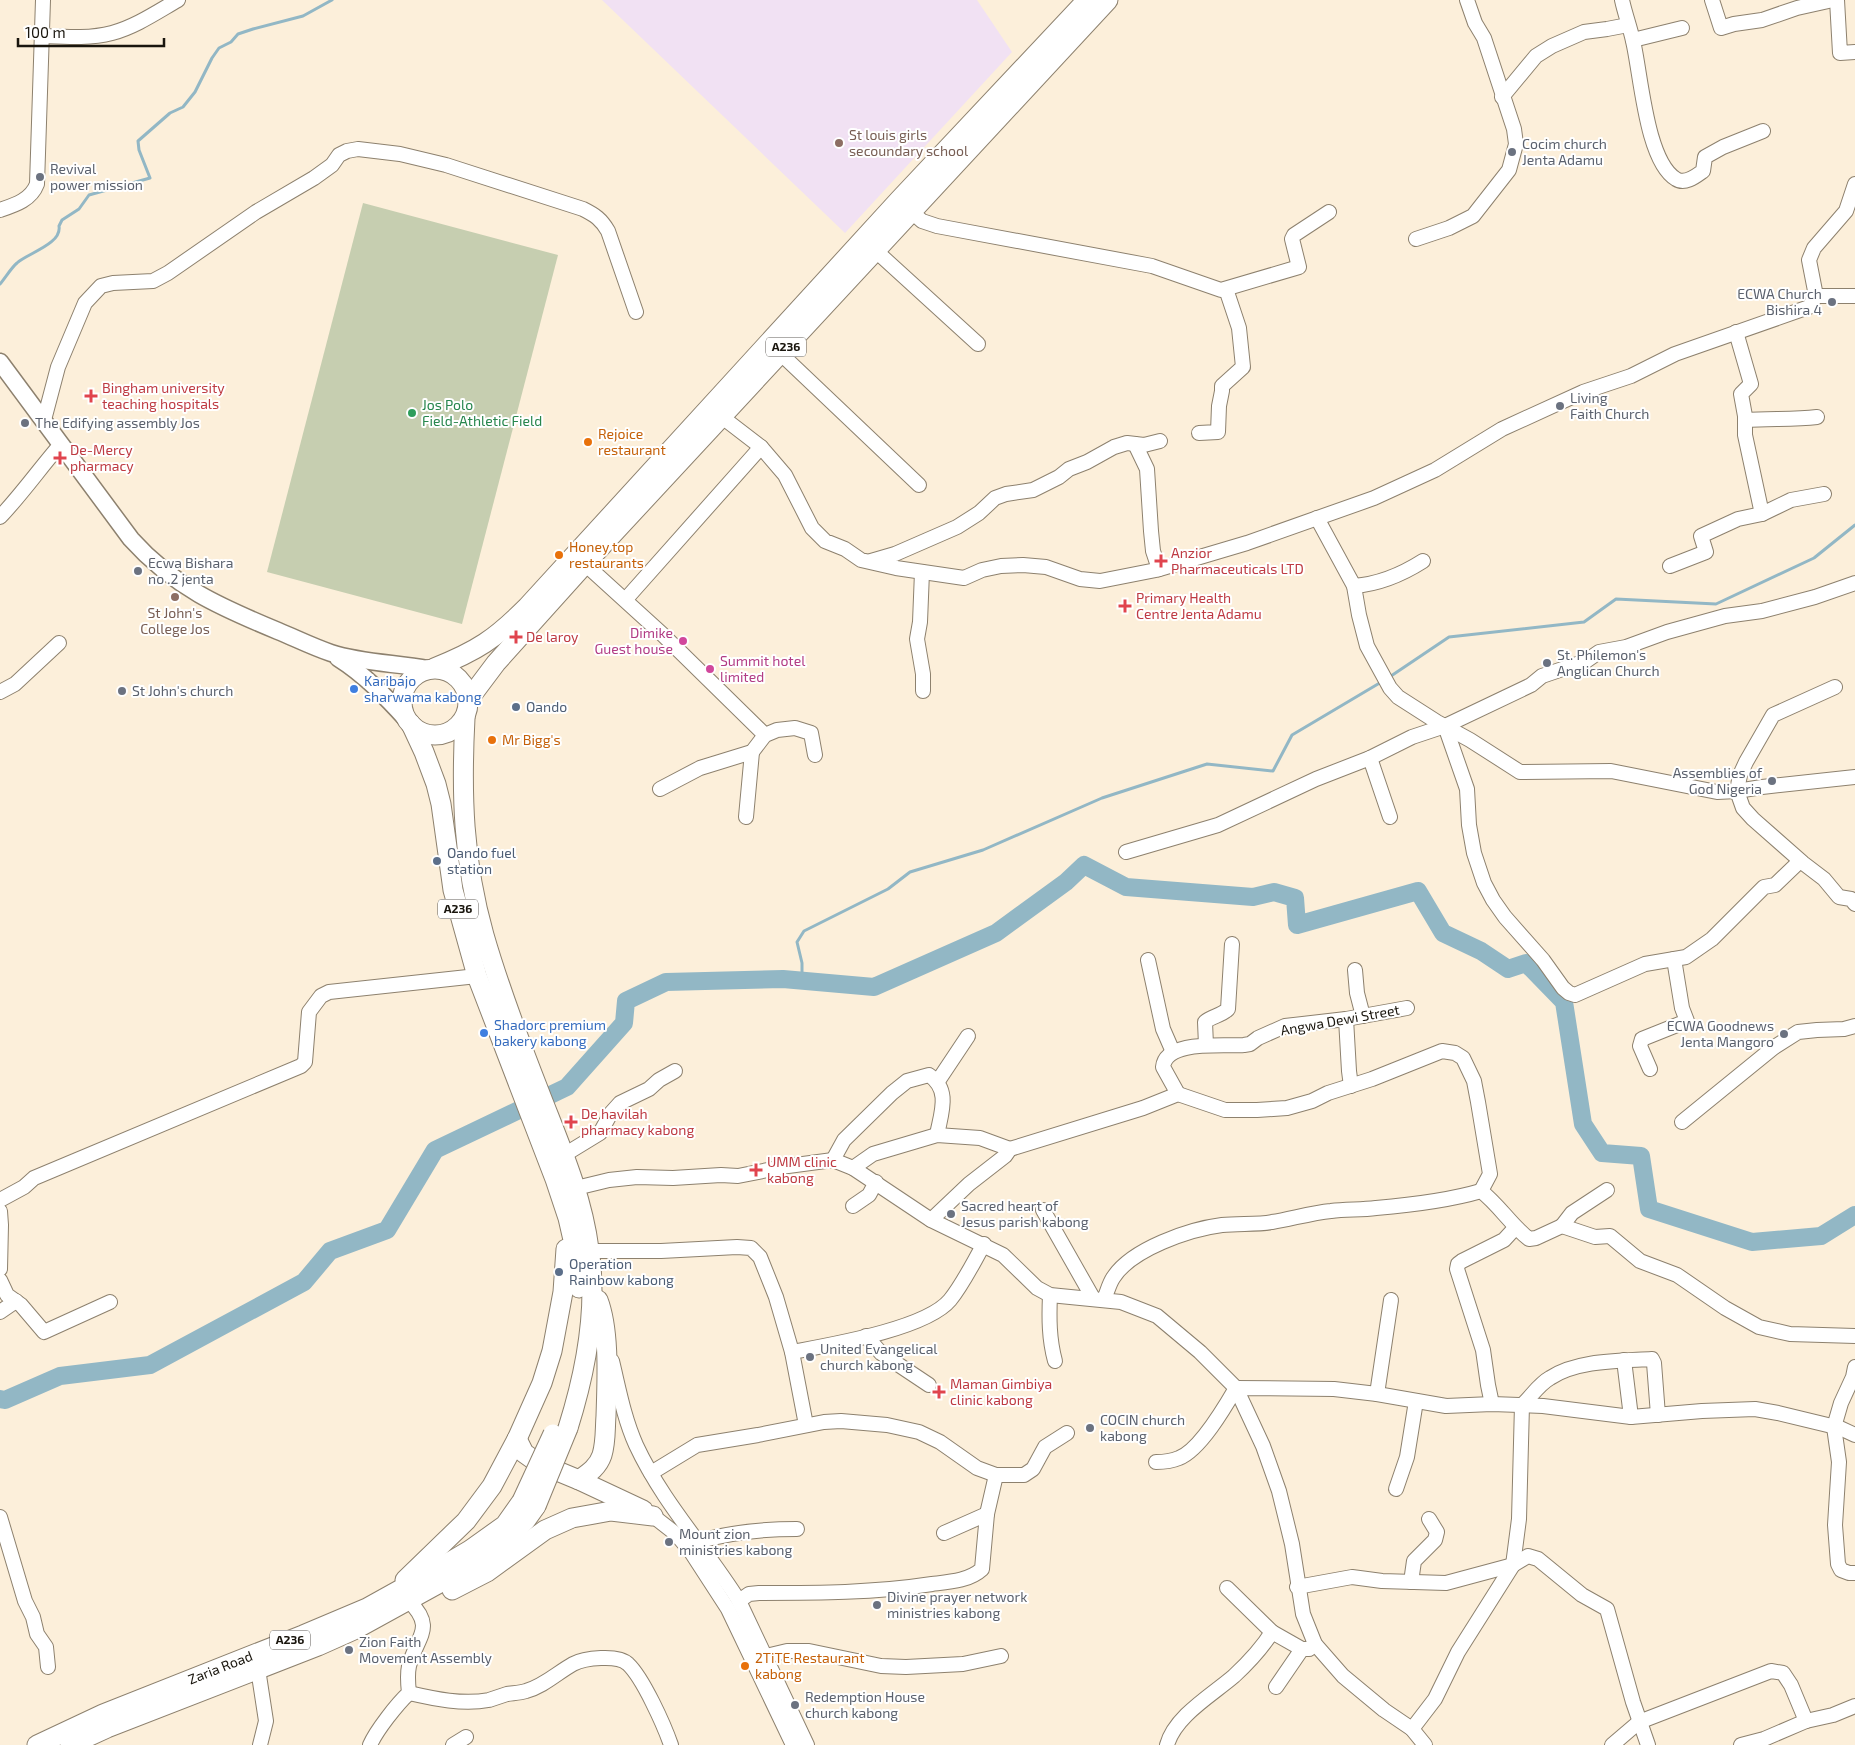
<svg xmlns="http://www.w3.org/2000/svg" width="1855" height="1745" viewBox="0 0 1855 1745" font-family="'Exo 2',sans-serif">
<style>
.education{fill:#f1e1f3}
.green{fill:#c6ceb0}
.lines{fill:none;stroke-linecap:round;stroke-linejoin:round}
.stream{stroke:#92b7c5;stroke-width:3}
.river{stroke:#92b7c5;stroke-width:18}
.minor-casing{stroke:#8d816e;stroke-width:16}
.major-casing{stroke:#8d816e;stroke-width:19}
.highway-casing{stroke:#8d816e;stroke-width:21}
.minor{stroke:#fff;stroke-width:14}
.major{stroke:#fff;stroke-width:16}
.highway{stroke:#fff;stroke-width:19}
.highway-bridge-casing{stroke:#8d816e;stroke-width:21;stroke-linecap:butt}
.highway-bridge{stroke:#fff;stroke-width:19}
.education-dot{fill:#8d6e63;stroke:#fff;stroke-width:2}
.worship-dot{fill:#6b7280;stroke:#fff;stroke-width:2}
.health-dot{fill:#e0444e;stroke:#fff;stroke-width:2}
.leisure-dot{fill:#2e9e5b;stroke:#fff;stroke-width:2}
.food-dot{fill:#e8710a;stroke:#fff;stroke-width:2}
.hotel-dot{fill:#d1479c;stroke:#fff;stroke-width:2}
.shop-dot{fill:#3f7fe0;stroke:#fff;stroke-width:2}
.service-dot{fill:#5c6f8a;stroke:#fff;stroke-width:2}
.labels{text-anchor:middle;stroke-width:4;stroke-linejoin:round;paint-order:stroke}
.shield{fill:#fff;stroke:#5e5b56;stroke-width:1}
.shield-label{font-size:12px;font-weight:bold;fill:#19150d}
.education-label{font-size:14px;fill:#785e54;stroke:#fff;text-anchor:start}
.worship-label{font-size:14px;fill:#5b616d;stroke:#fff;text-anchor:start}
.health-label{font-size:14px;fill:#be3a42;stroke:#fff;text-anchor:start}
.leisure-label{font-size:14px;fill:#27864d;stroke:#fff;text-anchor:start}
.food-label{font-size:14px;fill:#c56008;stroke:#fff;text-anchor:start}
.hotel-label{font-size:14px;fill:#b23c85;stroke:#fff;text-anchor:end}
.shop-label{font-size:14px;fill:#366cbe;stroke:#fff;text-anchor:start}
.service-label{font-size:14px;fill:#4e5e75;stroke:#fff;text-anchor:start}
.street-label{font-size:14px;fill:#19150d;stroke:#fff}
</style>
<rect width="100%" height="100%" fill="#fcefda"/>
<!-- education -->
<polygon class="education" points="602,0 977,0 1012,52 845,233"/>
<!-- green -->
<polygon class="green" points="363,203 558,255 462,624 267,572"/>
<g class="lines">
<!-- stream -->
<g class="stream">
<path d="M0,284C6,277 11,268 17,263C28,253 62,244 59,226L62,220L79,209L89,195L150,178L139,150L138,141L170,113L183,107L195,92L212,58L219,48L231,42L238,34L253,29L303,16L332,0"/>
<polyline points="1388,678 1449,637 1584,622 1616,599 1716,604 1814,558 1855,525"/>
<polyline points="802,981 802,963 797,942 804,931 888,889 910,872 983,850 1102,798 1207,764 1273,771 1292,735 1383,681"/>
</g>
<!-- river -->
<polyline class="river" points="0,1399 5,1400 60,1376 150,1365 304,1282 330,1251 387,1230 435,1150 567,1087 624,1023 626,1001 666,982 783,979 874,987 996,933 1066,882 1084,865 1126,887 1253,897 1274,892 1295,898 1297,925 1418,891 1443,933 1481,951 1508,969 1526,963 1564,1002 1583,1124 1602,1153 1641,1156 1649,1209 1752,1242 1821,1236 1855,1215"/>
<!-- minor casing -->
<g class="minor-casing">
<g id="minor">
<path d="M1622,0C1625,14 1630,27 1633,41C1641,74 1646,161 1676,179C1685,185 1696,176 1703,171L1705,157L1723,147L1763,131"/>
<polyline points="1712,0 1721,28 1734,24 1762,20 1797,8 1833,0"/>
<polyline points="1837,0 1840,53 1855,52"/>
<path d="M42,36C65,37 89,39 112,33C135,27 157,12 178,0"/>
<polyline points="1633,40 1682,28"/>
<polyline points="1502,97 1536,56 1552,46 1584,32 1607,29 1628,25"/>
<polyline points="905,206 922,221 937,226 1152,266 1221,290 1299,267 1292,239 1294,235 1329,212"/>
<path d="M0,210C15,205 31,200 37,184L43,0"/>
<polyline points="1416,239 1449,228 1473,216 1509,170 1516,144 1514,129 1484,38 1475,23 1467,0"/>
<polyline points="876,251 978,344"/>
<polyline points="1816,296 1855,296"/>
<polyline points="1736,332 1751,384 1741,394 1745,416 1745,435 1762,514"/>
<polyline points="780,353 919,485"/>
<polyline points="722,417 761,447 785,475 812,528 825,541 845,549 861,560 896,568 964,578 982,570 1001,566 1023,565 1046,567 1080,579 1100,581 1156,570 1247,543 1374,498 1435,470 1502,429 1583,392 1631,376 1675,354 1809,307 1816,296 1809,260 1814,248 1846,211 1855,184"/>
<path d="M44,420L58,367L85,303L101,286L113,283L153,281L168,273L256,212L314,178L332,165L339,155L347,151L358,149L400,154L446,165L583,209C595,215 601,219 608,231L636,312"/>
<path d="M1745,420C1769,418 1793,420 1817,417"/>
<polyline points="1199,433 1218,432 1219,406 1222,391 1222,386 1243,367 1239,328 1226,289"/>
<polyline points="1135,444 1147,469 1151,531 1153,551 1159,569"/>
<path d="M0,517C22,494 40,468 61,444"/>
<polyline points="1317,518 1354,586 1359,615 1367,646 1390,688 1398,697 1437,722 1470,740 1520,772 1611,771 1717,792 1737,791 1762,787 1855,777"/>
<polyline points="871,561 895,554 957,527 979,513 995,498 1006,494 1033,490 1059,477 1069,469 1087,462 1114,447 1127,443 1144,445 1160,441"/>
<polyline points="585,564 662,634 765,735"/>
<polyline points="1670,566 1706,552 1701,536 1738,519 1762,514 1791,500 1824,494"/>
<polyline points="922,572 920,622 917,639 923,674 923,691"/>
<path d="M1354,586C1380,584 1401,575 1423,561"/>
<polyline points="626,599 761,447"/>
<polyline points="1835,687 1773,715 1746,762 1740,775 1737,791 1743,808 1753,819 1803,863 1824,879 1839,897 1851,899 1855,904"/>
<polyline points="0,692 15,684 59,643"/>
<polyline points="1445,726 1467,789 1469,825 1474,853 1484,883 1493,900 1505,917 1543,960 1563,988 1569,993 1575,995 1645,964 1686,957 1712,939 1764,887 1775,885 1800,861"/>
<polyline points="1370,758 1390,817"/>
<polyline points="660,789 700,768 752,752 765,735 777,730 795,728 811,733 815,755"/>
<polyline points="746,817 752,752"/>
<polyline points="1126,852 1218,825 1316,779 1370,758 1412,737 1445,726 1531,685 1542,676 1586,661 1599,652 1626,647 1667,632 1725,616 1762,611 1815,597 1855,583"/>
<polyline points="1148,960 1163,1029 1173,1052"/>
<polyline points="1355,970 1357,993 1363,1016"/>
<polyline points="1346,1019 1349,1071 1351,1086"/>
<path d="M1206,1045L1205,1022C1212,1016 1221,1016 1228,1009L1232,944"/>
<polyline points="1650,1069 1640,1046 1642,1039 1687,1021 1682,1008 1674,959"/>
<polyline points="938,1081 968,1036"/>
<path d="M1178,1094L1163,1067C1166,1039 1224,1047 1244,1045L1250,1044L1258,1038L1285,1026L1346,1019L1407,1008"/>
<polyline points="1682,1122 1773,1048 1798,1032 1817,1030 1844,1029 1855,1026"/>
<polyline points="564,1155 600,1133 611,1113 620,1103 649,1089 659,1080 675,1071"/>
<path d="M833,1160L844,1140L892,1093L907,1081L929,1075C951,1090 941,1113 937,1135"/>
<polyline points="853,1168 873,1154 937,1135 980,1138 1010,1149"/>
<polyline points="576,1188 609,1180 637,1177 673,1178 721,1175 738,1176 788,1166 833,1160 853,1168 931,1220 1003,1255 1037,1288 1050,1295 1121,1302 1157,1316 1200,1352 1236,1388 1263,1446 1279,1491 1292,1544 1303,1614 1315,1644 1343,1676 1384,1710 1412,1729 1425,1745"/>
<polyline points="0,1200 24,1187 34,1178 301,1066 305,1062 309,1012 321,996 329,992 477,976"/>
<polyline points="853,1206 869,1195 876,1182"/>
<polyline points="1043,1210 1093,1298"/>
<polyline points="0,1211 1,1225 0,1269"/>
<polyline points="931,1220 969,1184 1005,1156 1010,1149 1143,1108 1178,1094 1225,1110 1257,1110 1287,1108 1312,1101 1328,1093 1372,1079 1442,1051 1455,1053 1463,1058 1474,1081 1478,1102 1490,1174 1481,1191"/>
<polyline points="1562,1226 1572,1213 1607,1190"/>
<polyline points="590,1251 661,1251 737,1247 751,1248 760,1257 776,1297 792,1352 806,1425"/>
<polyline points="0,1280 7,1295 21,1305 44,1332 110,1302"/>
<path d="M1050,1295C1049,1318 1049,1339 1055,1361"/>
<path d="M1104,1299C1107,1293 1109,1284 1113,1278C1131,1249 1190,1229 1222,1225C1238,1223 1257,1225 1272,1222C1291,1219 1311,1213 1331,1211C1346,1209 1361,1210 1376,1208C1411,1205 1447,1201 1481,1191C1499,1205 1511,1225 1529,1239L1536,1238L1562,1226L1595,1237L1610,1236L1640,1261L1677,1275L1725,1308L1759,1327L1790,1334L1855,1336"/>
<polyline points="0,1312 16,1301"/>
<polyline points="866,1336 881,1353 929,1385"/>
<path d="M792,1352C829,1345 926,1329 950,1300C963,1284 973,1263 984,1244"/>
<polyline points="1624,1360 1631,1417"/>
<path d="M612,1361C619,1390 624,1418 636,1445C663,1503 706,1548 739,1601L807,1745"/>
<polyline points="1855,1367 1853,1377 1841,1403 1834,1427 1839,1462 1835,1525 1838,1564 1841,1570 1849,1573 1855,1573"/>
<polyline points="1377,1394 1391,1300"/>
<polyline points="1492,1404 1488,1385 1483,1350 1457,1269 1458,1264 1462,1261 1504,1240 1515,1228"/>
<path d="M1156,1462C1163,1462 1172,1461 1179,1458C1200,1450 1225,1407 1236,1388L1334,1389L1377,1394L1446,1406L1492,1404L1543,1406L1631,1417L1702,1411L1755,1409L1778,1413L1840,1428L1855,1435"/>
<polyline points="651,1473 697,1445 758,1435 824,1422 841,1421 887,1425 919,1432 940,1442 977,1468 996,1475 1024,1475 1033,1469 1045,1447 1067,1433"/>
<polyline points="1396,1489 1407,1457 1416,1401"/>
<polyline points="653,1516 676,1534 691,1552 728,1609 793,1745"/>
<polyline points="0,1517 25,1601 33,1617 37,1634 46,1647 48,1667"/>
<polyline points="944,1533 987,1514"/>
<path d="M697,1542C730,1532 763,1529 797,1529"/>
<polyline points="1411,1582 1414,1561 1435,1540 1437,1532 1429,1519"/>
<polyline points="1297,1587 1352,1577 1382,1581 1446,1583 1513,1565 1528,1556 1538,1559 1582,1595 1607,1609 1633,1702 1648,1745"/>
<polyline points="1227,1588 1272,1632"/>
<path d="M739,1601L749,1594L759,1593C817,1593 874,1593 932,1584C949,1582 969,1581 982,1569L987,1514L996,1475"/>
<polyline points="766,1656 787,1651 809,1651 881,1666 906,1667 963,1664 1001,1656"/>
<polyline points="258,1669 266,1721 260,1745"/>
<polyline points="1276,1687 1302,1649"/>
<path d="M409,1693C435,1699 463,1705 489,1700C495,1698 501,1696 507,1694C514,1693 520,1693 526,1691C544,1686 557,1673 573,1664C584,1658 618,1654 628,1664C643,1678 664,1725 671,1745"/>
<path d="M1412,1729L1435,1699L1458,1652L1513,1565L1519,1519L1522,1405C1531,1397 1539,1384 1550,1378C1577,1360 1620,1361 1652,1359L1654,1363L1658,1415"/>
<path d="M370,1745C376,1731 397,1704 409,1693C408,1684 407,1675 409,1666C417,1636 436,1628 409,1601"/>
<polyline points="453,1745 466,1737"/>
<path d="M1167,1745C1175,1716 1212,1695 1234,1676C1248,1663 1262,1648 1272,1632L1302,1649H1309L1315,1644"/>
<polyline points="1612,1745 1639,1722 1771,1671 1783,1673 1791,1685 1806,1721"/>
<polyline points="1741,1745 1764,1739 1806,1721 1833,1715 1855,1706"/>
</g>
</g>
<!-- major casing -->
<g class="major-casing">
<g id="major">
<path d="M0,362L131,539C174,587 220,607 278,631C295,638 313,647 331,653C362,663 396,663 428,669"/>
<path d="M338,658C365,675 386,697 407,720"/>
</g>
</g>
<!-- highway casing -->
<g class="highway-casing">
<g id="highway">
<path d="M434,668C477,651 495,639 527,607L899,200L1087,0"/>
<circle cx="435" cy="702" r="33"/>
<polyline points="469,699 496,663 585,564 1108,0"/>
<path d="M465,718C461,794 463,861 484,935C499,987 519,1040 539,1091C559,1143 582,1194 589,1249C598,1309 586,1371 568,1428"/>
<polyline points="411,724 424,752 436,784 441,804 453,890 477,976 555,1179 568,1218 576,1253 579,1288"/>
<polyline points="517,1439 524,1453 538,1463 579,1480 643,1510"/>
<path d="M579,1480C589,1473 598,1467 602,1455C606,1442 605,1428 606,1416C607,1382 610,1331 598,1300"/>
<polyline points="405,1580 466,1521 492,1486 517,1439 542,1383 552,1351 563,1292 566,1249"/>
<polyline points="452,1590 487,1572 545,1530 572,1518 611,1511 653,1516"/>
<path id="s1" d="M37,1745L103,1714L303,1635L367,1608L448,1563L470,1550L505,1525L522,1501"/>
<polyline points="70,1745 107,1728 318,1646 356,1629 467,1568 508,1538 526,1520 536,1506"/>
</g>
</g>
<!-- minor -->
<use href="#minor" class="minor"/>
<!-- major -->
<use href="#major" class="major"/>
<!-- highway -->
<use href="#highway" class="highway"/>
<!-- highway-bridge casing -->
<g class="highway-bridge-casing">
<g id="highway-bridge">
<polyline points="522,1501 553,1434"/>
<polyline points="536,1506 568,1428"/>
</g>
</g>
<!-- highway-bridge -->
<use href="#highway-bridge" class="highway-bridge"/>
</g>
<!-- markers -->
<g class="education-dot">
<circle cx="839" cy="143" r="5"/>
<circle cx="175" cy="597" r="5"/>
</g>
<g class="worship-dot">
<circle cx="1512" cy="152" r="5"/>
<circle cx="40" cy="177" r="5"/>
<circle cx="1832" cy="302" r="5"/>
<circle cx="1560" cy="406" r="5"/>
<circle cx="25" cy="423" r="5"/>
<circle cx="138" cy="571" r="5"/>
<circle cx="1547" cy="663" r="5"/>
<circle cx="122" cy="691" r="5"/>
<circle cx="1772" cy="781" r="5"/>
<circle cx="1784" cy="1034" r="5"/>
<circle cx="951" cy="1214" r="5"/>
<circle cx="810" cy="1357" r="5"/>
<circle cx="1090" cy="1428" r="5"/>
<circle cx="669" cy="1542" r="5"/>
<circle cx="877" cy="1605" r="5"/>
<circle cx="349" cy="1650" r="5"/>
<circle cx="795" cy="1705" r="5"/>
</g>
<g class="health-dot">
<path d="M88.5 388.5h5v5h5v5h-5v5h-5v-5h-5v-5h5z"/>
<path d="M57.5 450.5h5v5h5v5h-5v5h-5v-5h-5v-5h5z"/>
<path d="M1158.5 553.5h5v5h5v5h-5v5h-5v-5h-5v-5h5z"/>
<path d="M1122.5 598.5h5v5h5v5h-5v5h-5v-5h-5v-5h5z"/>
<path d="M513.5 629.5h5v5h5v5h-5v5h-5v-5h-5v-5h5z"/>
<path d="M568.5 1114.5h5v5h5v5h-5v5h-5v-5h-5v-5h5z"/>
<path d="M753.5 1162.5h5v5h5v5h-5v5h-5v-5h-5v-5h5z"/>
<path d="M936.5 1384.5h5v5h5v5h-5v5h-5v-5h-5v-5h5z"/>
</g>
<circle class="leisure-dot" cx="412" cy="413" r="5"/>
<g class="food-dot">
<circle cx="588" cy="442" r="5"/>
<circle cx="559" cy="555" r="5"/>
<circle cx="492" cy="740" r="5"/>
<circle cx="745" cy="1666" r="5"/>
</g>
<g class="hotel-dot">
<circle cx="683" cy="641" r="5"/>
<circle cx="710" cy="669" r="5"/>
</g>
<g class="shop-dot">
<circle cx="354" cy="689" r="5"/>
<circle cx="484" cy="1033" r="5"/>
</g>
<g class="service-dot">
<circle cx="516" cy="707" r="5"/>
<circle cx="437" cy="861" r="5"/>
<circle cx="559" cy="1272" r="5"/>
</g>
<g class="labels">
<!-- shield labels -->
<g class="shield">
<rect x="766" y="337.5" width="40" height="19" rx="4"/>
<rect x="438" y="899.5" width="40" height="19" rx="4"/>
<rect x="270" y="1630.5" width="40" height="19" rx="4"/>
</g>
<g class="shield-label">
<text x="786" y="351">A236</text>
<text x="458" y="913">A236</text>
<text x="290" y="1644">A236</text>
</g>
<!-- education labels -->
<g class="education-label">
<text x="849" y="140">St louis girls<tspan x="849" dy="16">secoundary school</tspan></text>
<text x="175" y="618" text-anchor="middle">St John's<tspan x="175" dy="16">College Jos</tspan></text>
</g>
<!-- worship labels -->
<g class="worship-label">
<text x="1522" y="149">Cocim church<tspan x="1522" dy="16">Jenta Adamu</tspan></text>
<text x="50" y="174">Revival<tspan x="50" dy="16">power mission</tspan></text>
<text x="1822" y="299" text-anchor="end">ECWA Church<tspan x="1822" dy="16">Bishira 4</tspan></text>
<text x="1570" y="403">Living<tspan x="1570" dy="16">Faith Church</tspan></text>
<text x="35" y="428">The Edifying assembly Jos</text>
<text x="148" y="568">Ecwa Bishara<tspan x="148" dy="16">no .2 jenta</tspan></text>
<text x="1557" y="660">St. Philemon's<tspan x="1557" dy="16">Anglican Church</tspan></text>
<text x="132" y="696">St John's church</text>
<text x="1762" y="778" text-anchor="end">Assemblies of<tspan x="1762" dy="16">God Nigeria</tspan></text>
<text x="1774" y="1031" text-anchor="end">ECWA Goodnews<tspan x="1774" dy="16">Jenta Mangoro</tspan></text>
<text x="961" y="1211">Sacred heart of<tspan x="961" dy="16">Jesus parish kabong</tspan></text>
<text x="820" y="1354">United Evangelical<tspan x="820" dy="16">church kabong</tspan></text>
<text x="1100" y="1425">COCIN church<tspan x="1100" dy="16">kabong</tspan></text>
<text x="679" y="1539">Mount zion<tspan x="679" dy="16">ministries kabong</tspan></text>
<text x="887" y="1602">Divine prayer network<tspan x="887" dy="16">ministries kabong</tspan></text>
<text x="359" y="1647">Zion Faith<tspan x="359" dy="16">Movement Assembly</tspan></text>
<text x="805" y="1702">Redemption House<tspan x="805" dy="16">church kabong</tspan></text>
</g>
<!-- health labels -->
<g class="health-label">
<text x="102" y="393">Bingham university<tspan x="102" dy="16">teaching hospitals</tspan></text>
<text x="70" y="455">De-Mercy<tspan x="70" dy="16">pharmacy</tspan></text>
<text x="1171" y="558">Anzior<tspan x="1171" dy="16">Pharmaceuticals LTD</tspan></text>
<text x="1136" y="603">Primary Health<tspan x="1136" dy="16">Centre Jenta Adamu</tspan></text>
<text x="526" y="642">De laroy</text>
<text x="581" y="1119">De havilah<tspan x="581" dy="16">pharmacy kabong</tspan></text>
<text x="767" y="1167">UMM clinic<tspan x="767" dy="16">kabong</tspan></text>
<text x="950" y="1389">Maman Gimbiya<tspan x="950" dy="16">clinic kabong</tspan></text>
</g>
<!-- leisure labels -->
<g class="leisure-label">
<text x="422" y="410">Jos Polo<tspan x="422" dy="16">Field-Athletic Field</tspan></text>
</g>
<!-- food labels -->
<g class="food-label">
<text x="598" y="439">Rejoice<tspan x="598" dy="16">restaurant</tspan></text>
<text x="569" y="552">Honey top<tspan x="569" dy="16">restaurants</tspan></text>
<text x="502" y="745">Mr Bigg's</text>
<text x="755" y="1663">2TiTE Restaurant<tspan x="755" dy="16">kabong</tspan></text>
</g>
<!-- hotel labels -->
<g class="hotel-label">
<text x="673" y="638">Dimike<tspan x="673" dy="16">Guest house</tspan></text>
<text x="720" y="666" text-anchor="start">Summit hotel<tspan x="720" dy="16">limited</tspan></text>
</g>
<!-- shop labels -->
<g class="shop-label">
<text x="364" y="686">Karibajo<tspan x="364" dy="16">sharwama kabong</tspan></text>
<text x="494" y="1030">Shadorc premium<tspan x="494" dy="16">bakery kabong</tspan></text>
</g>
<!-- service labels -->
<g class="service-label">
<text x="526" y="712">Oando</text>
<text x="447" y="858">Oando fuel<tspan x="447" dy="16">station</tspan></text>
<text x="569" y="1269">Operation<tspan x="569" dy="16">Rainbow kabong</tspan></text>
</g>
<!-- street labels -->
<g class="street-label">
<text transform="translate(1340 1020) rotate(-10)" y="5">Angwa Dewi Street</text>
<text dy="5" stroke="none"><textPath href="#s1" startOffset="199">Zaria Road</textPath></text>
</g>
</g>
<!-- scale -->
<path d="M18 38v8h146v-8" fill="none" stroke="#19150d" stroke-width="2.5"/>
<text x="25" y="38" font-size="15" fill="#19150d" stroke="#ffffff" stroke-width="4" paint-order="stroke">100 m</text>
</svg>
